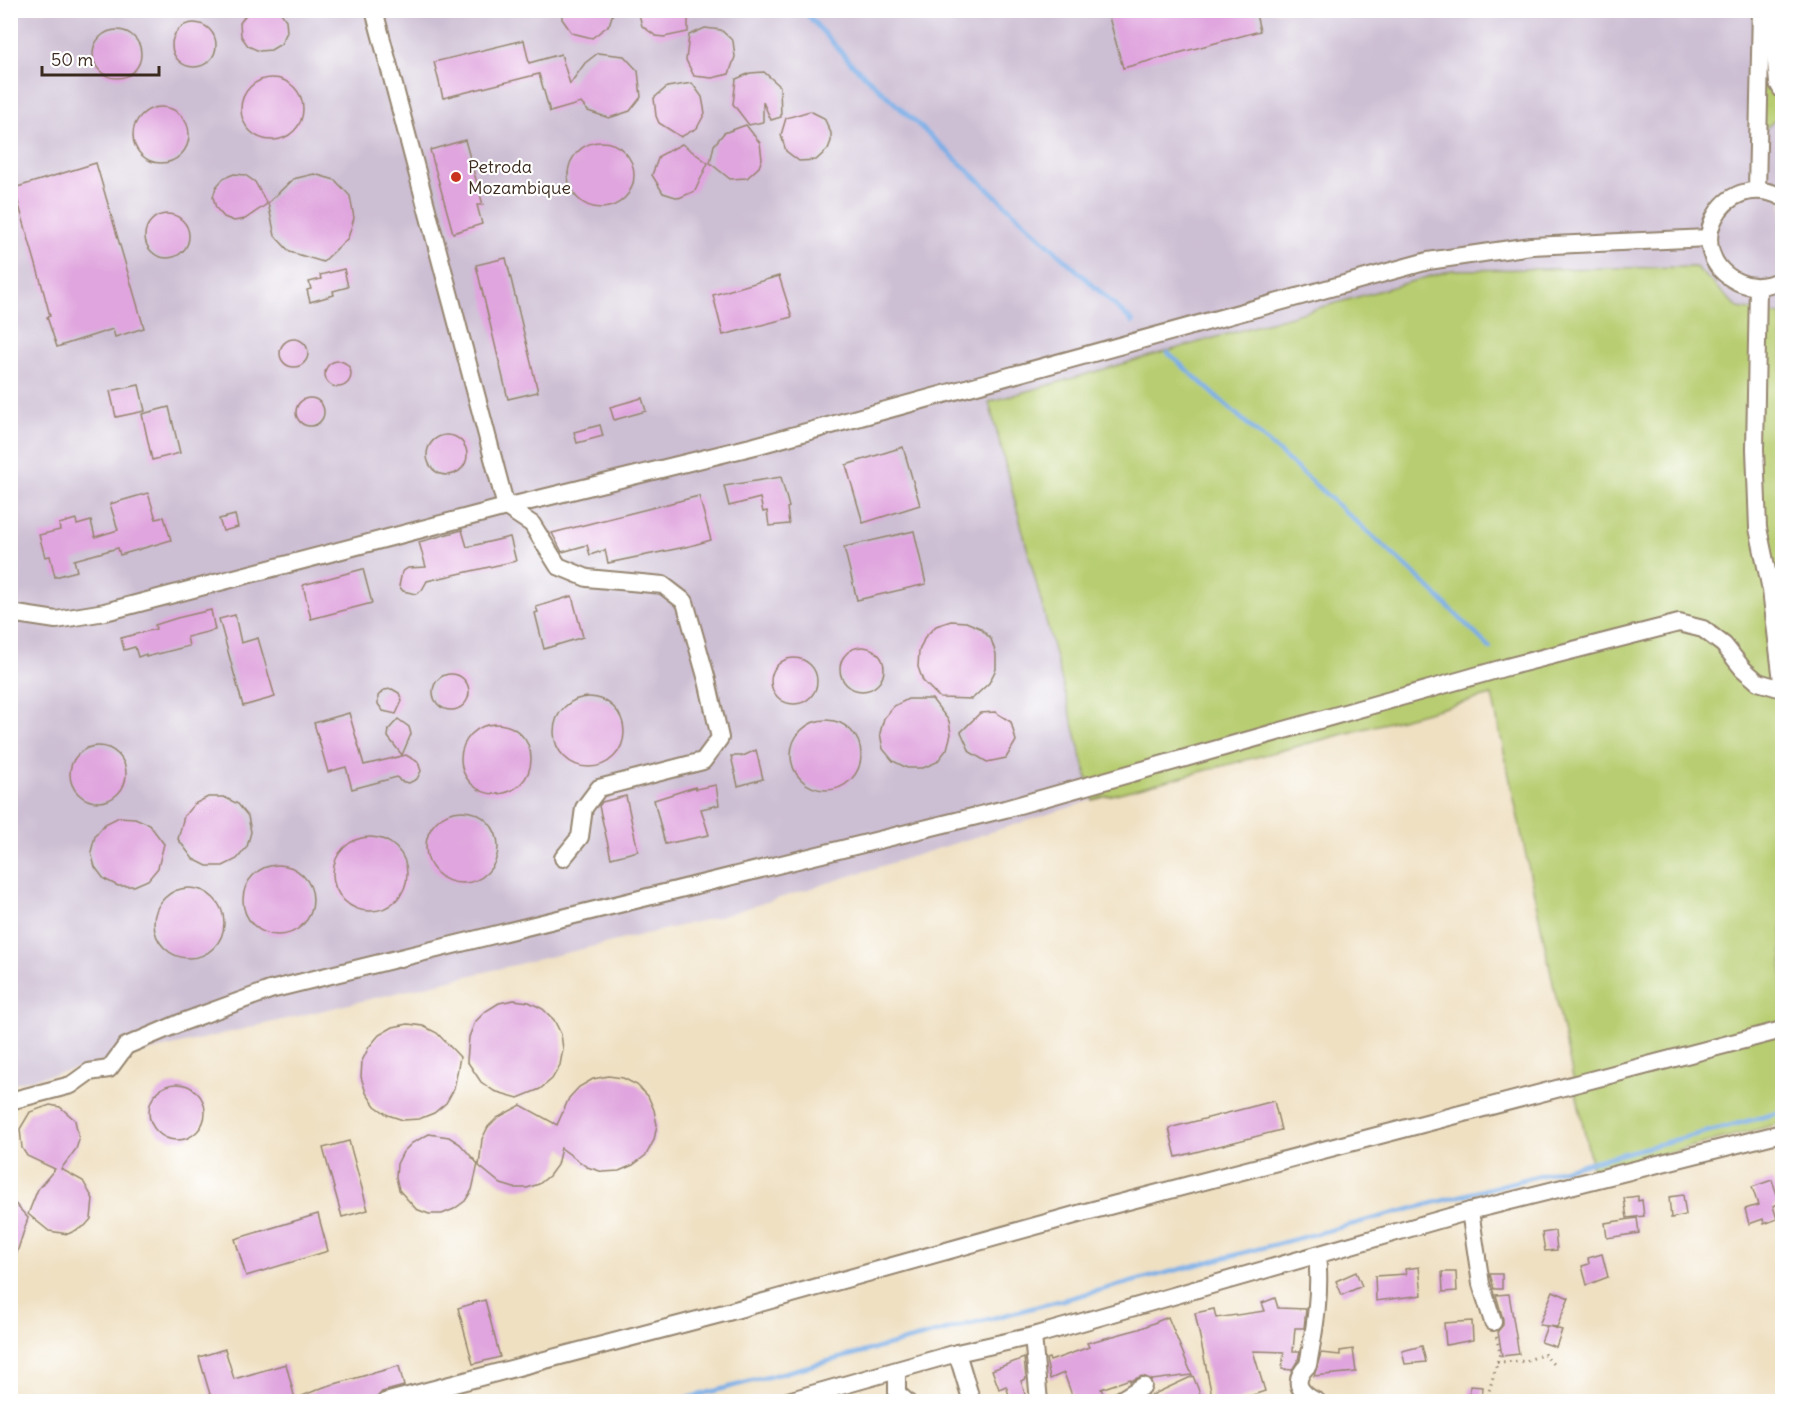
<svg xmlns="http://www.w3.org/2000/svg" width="1793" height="1412" viewBox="0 0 1793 1412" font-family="Delius,sans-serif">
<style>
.industrial{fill:#ccbed3}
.green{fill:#b8cd71;stroke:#7a7c48;stroke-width:1.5}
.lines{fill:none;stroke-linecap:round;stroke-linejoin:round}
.stream{stroke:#7aaee7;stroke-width:4.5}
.building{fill:#e0a5de}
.minor-casing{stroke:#958570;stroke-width:20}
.path{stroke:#958570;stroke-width:3;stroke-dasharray:1.5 4.5;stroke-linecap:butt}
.minor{stroke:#fff;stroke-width:16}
.poi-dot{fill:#c8321e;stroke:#fff;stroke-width:2}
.labels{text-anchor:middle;stroke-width:4.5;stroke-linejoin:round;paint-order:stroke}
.poi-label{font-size:18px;fill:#3b2a1e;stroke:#fff;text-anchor:start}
</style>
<rect width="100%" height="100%" fill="#fff"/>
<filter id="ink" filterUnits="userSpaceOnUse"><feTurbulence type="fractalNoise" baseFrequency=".0167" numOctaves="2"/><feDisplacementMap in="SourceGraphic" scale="12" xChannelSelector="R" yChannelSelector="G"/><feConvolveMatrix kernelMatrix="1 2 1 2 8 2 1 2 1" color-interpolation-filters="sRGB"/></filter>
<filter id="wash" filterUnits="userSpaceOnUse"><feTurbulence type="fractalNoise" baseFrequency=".008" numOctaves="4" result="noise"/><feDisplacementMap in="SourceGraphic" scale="24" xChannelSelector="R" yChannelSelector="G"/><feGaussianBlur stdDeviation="1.35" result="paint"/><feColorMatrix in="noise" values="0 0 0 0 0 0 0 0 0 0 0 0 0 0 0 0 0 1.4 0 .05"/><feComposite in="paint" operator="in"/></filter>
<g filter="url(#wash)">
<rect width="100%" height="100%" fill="#efe0c2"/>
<!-- industrial -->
<polygon class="industrial" points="11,11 1754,11 1759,134 1782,114 1782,315 1738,308 1695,267 989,402 1093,800 722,916 11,1084"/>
<!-- green -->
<g class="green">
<polygon points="1754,11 1782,11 1782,114 1758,135"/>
<polygon points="1696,267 1738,308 1782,315 1782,1123 1593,1172 1492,695 1093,800 989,402 1452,270"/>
</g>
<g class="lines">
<!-- stream -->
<g class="stream">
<polyline points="803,10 851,63 1133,322"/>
<polyline points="1168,353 1416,575 1490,648"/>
<polyline points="672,1402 1782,1112"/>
</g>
</g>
<g id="blocks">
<!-- building -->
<g class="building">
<polygon points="249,10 279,10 286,20 287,32 281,44 271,50 259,51 248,46 241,36 240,23"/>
<polygon points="562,10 614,10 609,25 592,38 572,33 562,19"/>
<polygon points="638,10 688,10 688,32 664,37 656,36 642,26"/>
<polygon points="1107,10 1255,10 1260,31 1123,68"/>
<circle cx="194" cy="45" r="22"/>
<polygon points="705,28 721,30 733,41 735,57 729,74 712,78 694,76 686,60 689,35"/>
<circle cx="117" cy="54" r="24"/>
<polygon points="524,40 529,63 561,54 570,84 585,63 598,53 624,56 638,71 641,97 630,111 609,118 588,111 581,103 550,112 539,74 443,98 434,62"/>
<polygon points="764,72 780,86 781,117 771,120 763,102 763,122 749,125 733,104 736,79 750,73"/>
<circle cx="272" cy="109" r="31"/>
<polygon points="692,83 702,97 705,113 697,128 681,137 659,123 656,116 654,98 667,87"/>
<circle cx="161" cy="135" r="28"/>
<polygon points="810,111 824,118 831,133 831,141 828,149 816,160 799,161 786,151 781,135 786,118"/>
<polygon points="746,125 760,143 762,159 759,167 747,178 730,179 710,163 714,145 724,133"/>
<polygon points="465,140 483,205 477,205 482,224 453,233 430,150"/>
<circle cx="601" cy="175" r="33"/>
<polygon points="682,144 708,163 695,191 679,198 663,193 652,175 659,156"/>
<polygon points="96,163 144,328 115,337 113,329 57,347 47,317 50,316 41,282 14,188"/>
<polygon points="234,174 245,175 255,182 267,204 245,219 234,221 224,217 216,208 213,197 216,187 224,178"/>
<polygon points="314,174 335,180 350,196 354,218 348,238 323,262 290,252 275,236 268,203 293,179"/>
<circle cx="167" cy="236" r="22"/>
<polygon points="506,258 538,392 508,399 476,265"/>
<polygon points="344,269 348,287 333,291 334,295 310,302 307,290 311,289 309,282 321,279 320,275"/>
<polygon points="779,276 792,317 723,335 713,295"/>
<circle cx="294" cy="353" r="14"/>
<circle cx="338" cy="374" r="13"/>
<polygon points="139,385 145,411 116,417 110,391"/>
<circle cx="310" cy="412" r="14"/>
<polygon points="642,398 646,411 614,420 610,407"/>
<polygon points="169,407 180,453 152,460 142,414"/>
<polygon points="600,425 603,436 577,443 574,432"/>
<circle cx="447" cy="455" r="20"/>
<polygon points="903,447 920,505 863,523 846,465"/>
<polygon points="781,477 789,507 787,508 789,524 769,526 767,511 763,512 760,498 729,506 724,486"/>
<polygon points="148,493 156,519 164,517 171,540 120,555 118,548 74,560 77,571 55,577 50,556 45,557 39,535 60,530 59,524 76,519 77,525 91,521 95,537 118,530 110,504"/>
<polygon points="699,496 711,540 690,546 608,563 605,550 590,555 587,545 562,552 552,533"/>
<polygon points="235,515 238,527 223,531 219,519"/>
<polygon points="462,530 467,547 510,537 516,561 427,581 422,590 416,594 403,591 399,586 402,572 408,568 426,567 419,542"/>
<polygon points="914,531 926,584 857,600 844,547"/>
<polygon points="363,569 372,603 311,619 303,585"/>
<polygon points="572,596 583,637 544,649 535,613 538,612 536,607"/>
<polygon points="211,610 215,630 187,637 189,646 146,657 146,654 138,657 135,647 124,650 121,638 156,629 155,625 177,618"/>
<polygon points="235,615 241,643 258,638 275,697 243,706 219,619"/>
<polygon points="951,621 966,622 980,628 991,639 996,654 996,669 989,683 972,699 940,698 923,681 918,667 919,651 925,637 936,626"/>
<circle cx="862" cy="669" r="22"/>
<circle cx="794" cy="681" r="23"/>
<circle cx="451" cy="692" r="18"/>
<polygon points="392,689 399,693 402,701 396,714 383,711 378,704 378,696 384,690"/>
<circle cx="589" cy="732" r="35"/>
<polygon points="908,699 932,699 949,721 951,734 947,749 937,762 923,768 907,768 893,761 883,749 880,733 884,718 894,706"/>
<polygon points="995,712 1011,722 1016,741 1006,758 987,762 970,752 961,732 980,713"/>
<polygon points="349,713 364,765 406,755 418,762 421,771 417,779 409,783 400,781 397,777 352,789 346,767 328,772 314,723"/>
<polygon points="398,719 409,727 411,734 402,755 388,737 389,729"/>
<circle cx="826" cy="755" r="35"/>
<circle cx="496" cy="759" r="35"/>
<circle cx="98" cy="774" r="28"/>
<polygon points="756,750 763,779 738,786 731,756 743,756"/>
<polygon points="716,785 719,805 701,809 709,835 665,844 654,800 695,787 696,789"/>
<polygon points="626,796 638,851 611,858 599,806 602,802"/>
<polygon points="208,797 224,797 238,804 248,816 251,832 247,847 237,859 223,866 207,866 193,859 178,839 184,816 194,804"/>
<circle cx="462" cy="847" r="36"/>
<polygon points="119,817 135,818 149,824 164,844 158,868 148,880 134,886 118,886 104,879 95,867 91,852 95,836 105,824"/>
<circle cx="370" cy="874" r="37"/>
<circle cx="278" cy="900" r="35"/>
<circle cx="189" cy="923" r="35"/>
<polygon points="514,1000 529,1002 543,1009 554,1020 561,1034 563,1049 560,1065 552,1079 540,1089 518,1098 494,1091 481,1082 467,1061 469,1037 475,1022 486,1011 499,1003"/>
<polygon points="408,1024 423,1026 437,1033 460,1057 454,1089 446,1103 434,1113 419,1119 403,1120 388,1115 375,1106 366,1093 361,1077 362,1061 369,1047 379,1035 393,1027"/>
<polygon points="608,1076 623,1078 637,1085 648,1096 654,1110 657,1125 654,1140 646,1155 633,1165 619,1171 603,1172 587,1167 561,1148 557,1165 549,1176 539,1184 527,1188 514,1188 501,1184 479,1166 482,1139 488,1127 497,1118 521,1105 557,1125 569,1098 579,1087 593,1079"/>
<circle cx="177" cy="1112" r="28"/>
<polygon points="1274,1101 1281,1130 1176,1157 1169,1128"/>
<polygon points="50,1105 60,1107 75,1120 79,1140 76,1149 61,1169 83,1181 93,1199 91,1219 85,1226 68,1234 49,1231 28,1214 38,1189 55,1169 27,1156 22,1148 20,1129 30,1112"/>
<polygon points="429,1134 449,1137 460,1144 478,1164 472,1190 465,1201 454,1209 442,1214 429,1214 416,1209 399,1190 396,1177 397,1164 403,1152 412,1143"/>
<polygon points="349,1141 368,1210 342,1217 323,1148"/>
<polygon points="1772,1180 1780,1203 1773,1206 1777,1219 1764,1224 1763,1219 1749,1224 1745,1209 1758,1205 1752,1187"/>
<polygon points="1683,1195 1686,1215 1671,1218 1669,1197"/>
<polygon points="1638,1196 1638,1201 1642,1200 1644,1216 1627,1218 1624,1198"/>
<polygon points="10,1198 28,1218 13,1265 10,1264"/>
<polygon points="318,1214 328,1251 246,1276 235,1239"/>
<polygon points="1637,1218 1639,1233 1607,1238 1605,1223"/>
<polygon points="1555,1231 1557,1250 1545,1251 1542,1233"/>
<polygon points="1602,1254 1608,1277 1587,1285 1582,1266 1589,1264 1588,1258"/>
<polygon points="1419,1267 1422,1295 1376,1301 1375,1276 1406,1274 1405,1269"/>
<polygon points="1356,1272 1362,1286 1342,1295 1336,1281"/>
<polygon points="1442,1272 1456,1272 1457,1291 1443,1292"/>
<polygon points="1490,1274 1502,1274 1502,1289 1494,1289"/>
<polygon points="1553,1291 1569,1298 1557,1327 1548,1326 1562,1330 1556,1347 1541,1342 1547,1326 1539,1325"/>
<polygon points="1509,1294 1519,1354 1502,1356 1498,1331 1503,1325 1503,1319 1496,1295"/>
<polygon points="1275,1298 1278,1308 1306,1309 1304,1328 1295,1328 1293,1351 1300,1351 1298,1360 1292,1370 1282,1369 1284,1352 1253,1351 1265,1391 1235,1401 1213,1401 1195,1313 1214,1309 1216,1318 1265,1311 1262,1303"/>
<polygon points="485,1300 500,1357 473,1364 458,1308"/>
<polygon points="1168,1317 1192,1375 1152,1380 1142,1376 1130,1381 1130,1379 1101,1389 1107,1401 1074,1401 1064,1373 1050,1379 1046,1359 1049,1358 1050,1361 1089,1347 1087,1343 1139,1329"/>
<polygon points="1472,1321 1473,1340 1446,1345 1444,1323"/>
<polygon points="1422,1346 1426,1362 1405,1364 1402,1351"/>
<polygon points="225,1349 234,1379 286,1364 295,1399 324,1387 399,1366 404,1386 382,1392 375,1400 369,1401 212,1401 199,1357"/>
<polygon points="1353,1349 1356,1372 1314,1376 1321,1353 1340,1355 1340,1351"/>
<polygon points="1024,1358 1026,1379 1021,1381 1027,1401 1011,1401 1006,1386 999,1389 992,1370"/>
<polygon points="1193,1376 1203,1401 1139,1401"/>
<polygon points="1470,1386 1483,1387 1482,1400 1469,1399"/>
</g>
</g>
</g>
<g filter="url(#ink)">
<use href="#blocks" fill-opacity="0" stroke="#958570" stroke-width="1.5"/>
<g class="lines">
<!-- minor casing -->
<g class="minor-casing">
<g id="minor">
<polyline points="374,10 506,507 532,524 558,566 587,578 663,585 685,602 707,680 720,738 703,761 599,788 584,808 580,837 563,858"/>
<polyline points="1771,10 1778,83 1782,90"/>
<polyline points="1757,190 1761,10"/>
<path d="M1782,197C1721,167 1678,253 1738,282C1753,289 1769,286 1782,279"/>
<polyline points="1758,287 1755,449 1758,528 1771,590 1782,681"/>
<polyline points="10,613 56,620 105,612 506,507 755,446 1428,261 1531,246 1709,238"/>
<polyline points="10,1101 71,1085 89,1072 109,1069 126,1046 180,1023 270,990 1005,809 1507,667 1679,623 1703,629 1724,645 1743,669 1758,682 1782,689"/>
<polyline points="1470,1211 1481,1284 1493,1322"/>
<path d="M1317,1255C1321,1292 1315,1327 1308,1365C1291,1382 1299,1393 1318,1402"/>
<polyline points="1033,1336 1039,1402"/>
<polyline points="957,1353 972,1402"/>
<polyline points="897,1371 897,1393 907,1402"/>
<polyline points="385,1402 728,1312 1082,1213 1782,1030"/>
<polyline points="784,1402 957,1353 1033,1336 1470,1211 1782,1133"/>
<polyline points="1117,1402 1143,1386"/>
</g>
</g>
<!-- path -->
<g class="path">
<polyline points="1497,1362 1526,1361 1544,1354 1553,1364"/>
<polyline points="1486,1402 1500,1353 1496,1335"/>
</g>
<!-- minor -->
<use href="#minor" class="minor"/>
</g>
</g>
<!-- markers -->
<circle class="poi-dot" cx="456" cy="177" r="6"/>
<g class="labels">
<!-- poi labels -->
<g class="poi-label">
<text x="468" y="173">Petroda<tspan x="468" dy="21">Mozambique</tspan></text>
</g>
</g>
<!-- margin -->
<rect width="1793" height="1412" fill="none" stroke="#fff" stroke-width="36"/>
<!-- scale -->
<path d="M42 66v9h117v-9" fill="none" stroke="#3b2a1e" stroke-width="3"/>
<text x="51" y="66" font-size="18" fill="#3b2a1e" stroke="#ffffff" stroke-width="4.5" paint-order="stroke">50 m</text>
</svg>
